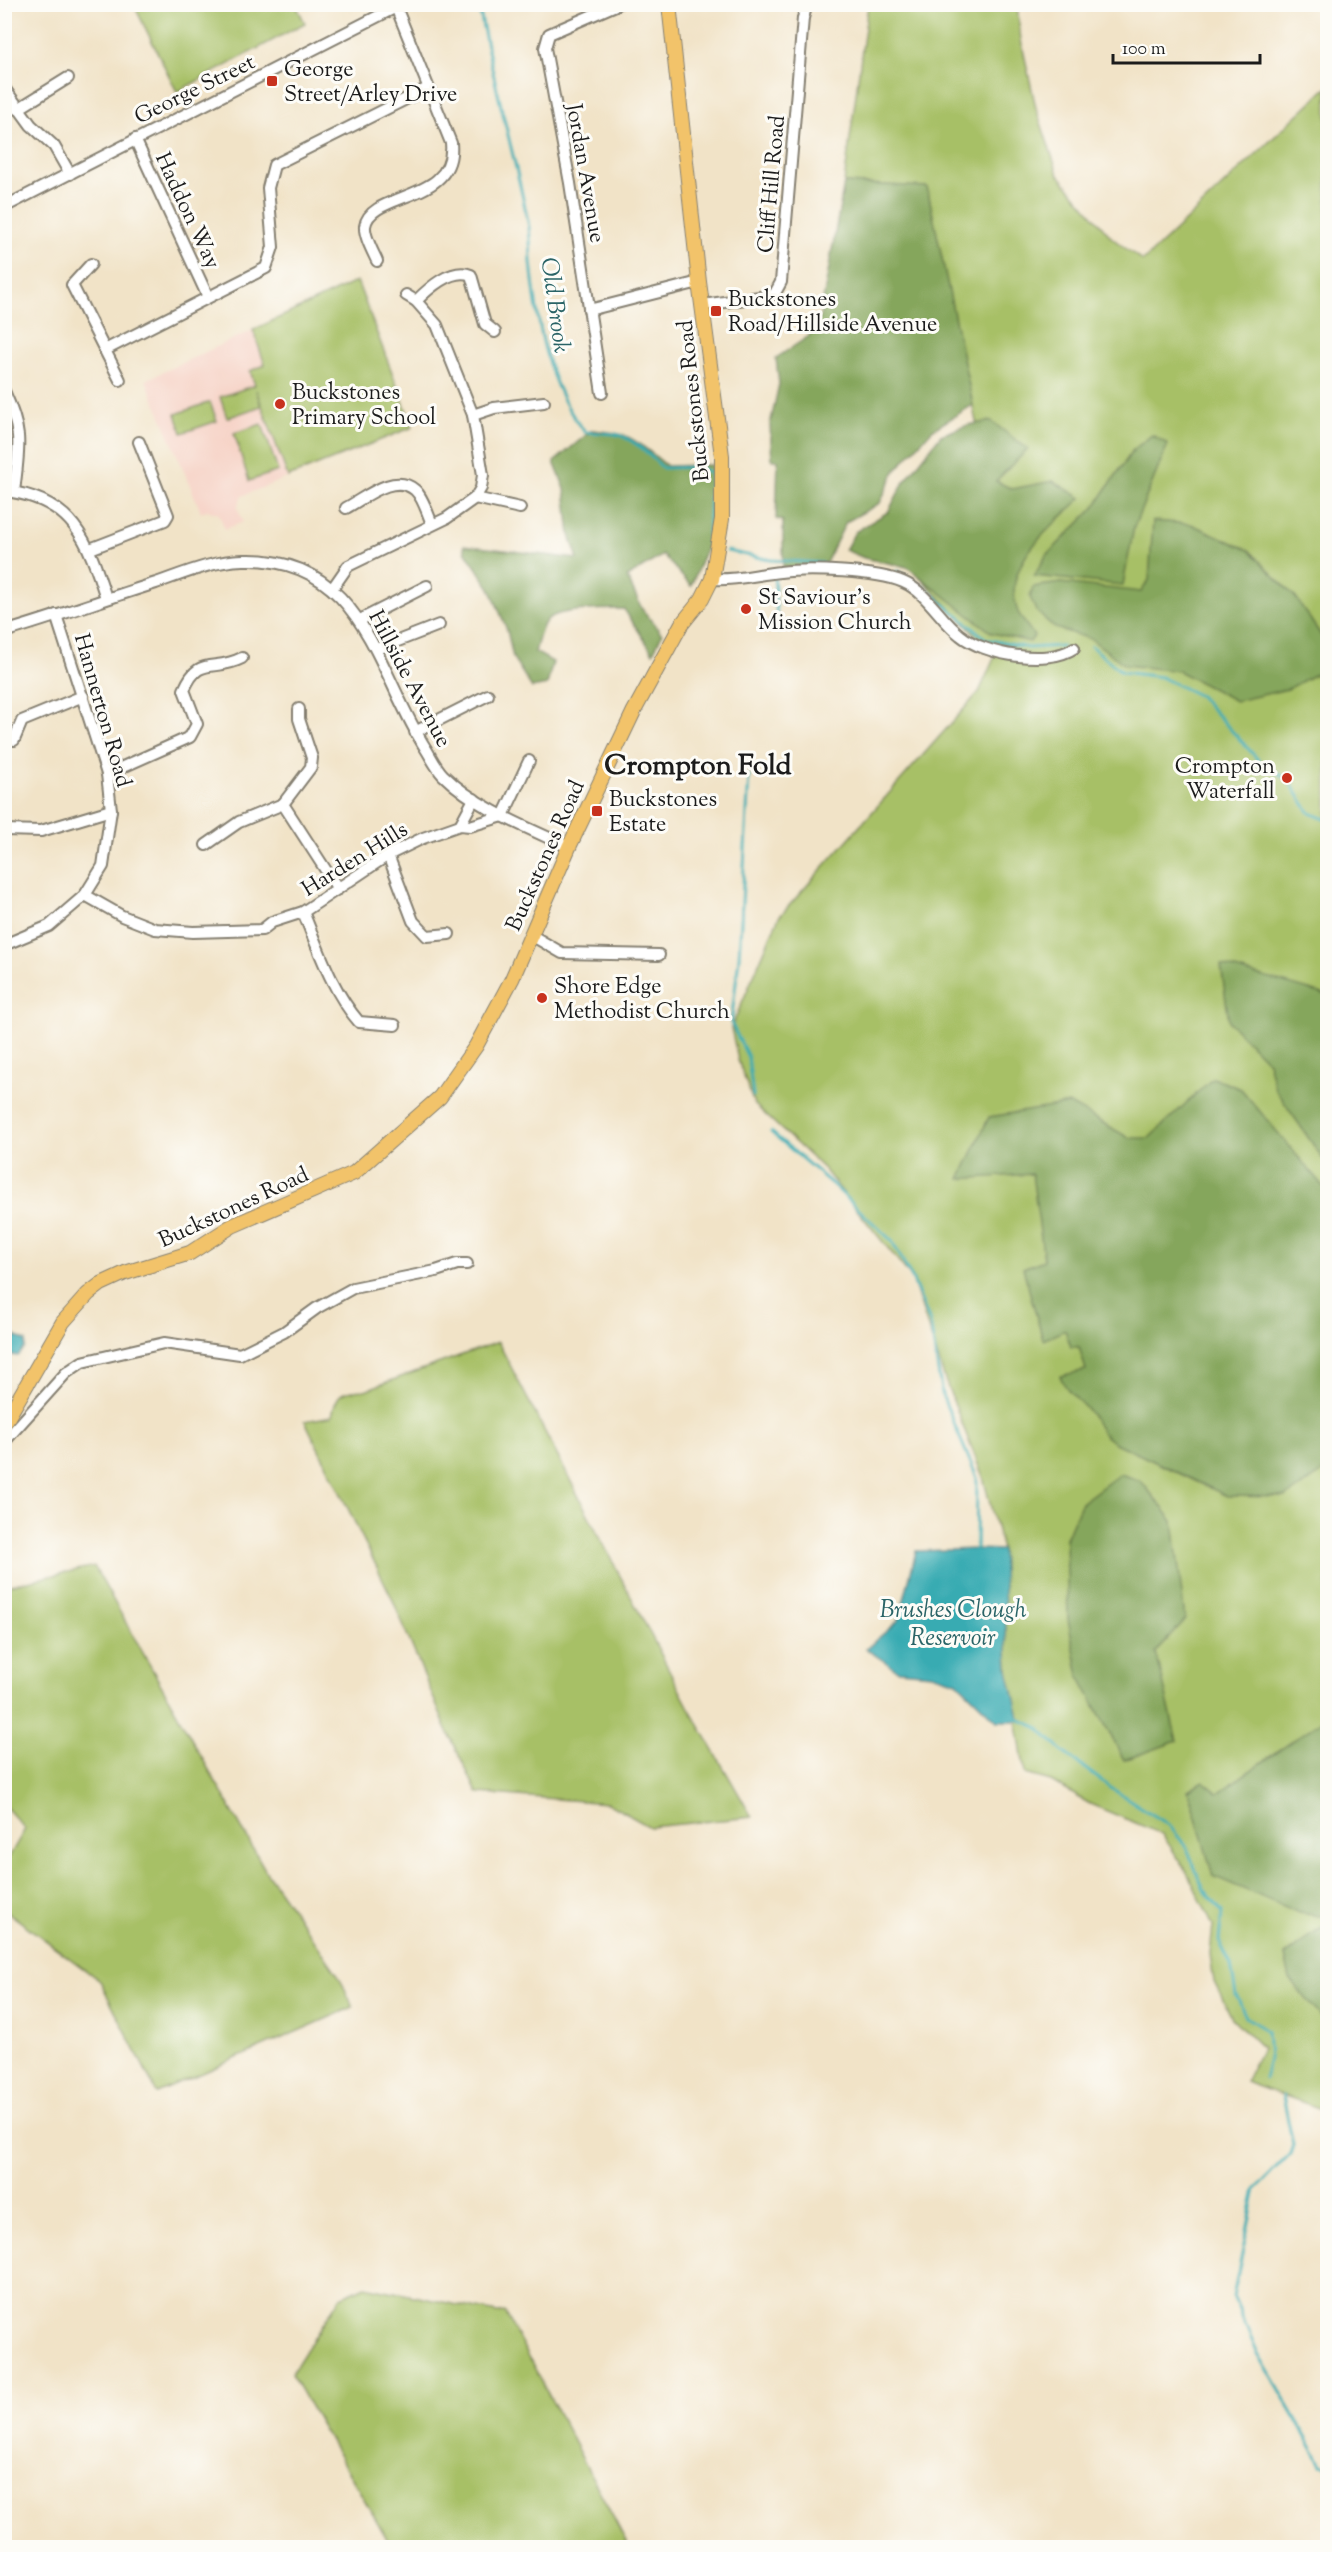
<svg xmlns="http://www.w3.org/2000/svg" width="1332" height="2552" viewBox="0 0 1332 2552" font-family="'Sorts Mill Goudy',serif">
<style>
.built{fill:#f6d1c5}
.green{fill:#a7c066;stroke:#626e41;stroke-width:1.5}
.forest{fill:#85a65b;stroke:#50613c;stroke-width:1.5}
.water{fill:#38abb2;stroke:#2a6467;stroke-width:1.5}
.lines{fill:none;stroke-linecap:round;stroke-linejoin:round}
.stream{stroke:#38abb2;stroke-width:3}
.minor-casing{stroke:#868072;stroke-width:14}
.major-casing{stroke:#868072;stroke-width:16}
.minor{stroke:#fff;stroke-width:10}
.major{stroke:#f2c36a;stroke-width:14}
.poi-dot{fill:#c8321e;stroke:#fdfcf7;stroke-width:2}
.labels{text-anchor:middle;stroke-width:6;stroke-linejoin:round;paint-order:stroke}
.poi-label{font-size:22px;fill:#1c1c1c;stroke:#fdfcf7;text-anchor:start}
.street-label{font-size:22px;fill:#1c1c1c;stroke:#fdfcf7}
.water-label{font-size:24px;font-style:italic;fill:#2a6467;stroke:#fdfcf7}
.district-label{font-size:28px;font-weight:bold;fill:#1c1c1c;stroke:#fdfcf7}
</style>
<rect width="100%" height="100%" fill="#fdfcf7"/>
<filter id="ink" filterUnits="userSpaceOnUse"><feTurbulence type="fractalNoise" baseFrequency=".0167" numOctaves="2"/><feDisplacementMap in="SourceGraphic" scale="12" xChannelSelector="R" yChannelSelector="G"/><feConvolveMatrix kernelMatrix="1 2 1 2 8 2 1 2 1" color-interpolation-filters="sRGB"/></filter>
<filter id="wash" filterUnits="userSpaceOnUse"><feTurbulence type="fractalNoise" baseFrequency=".008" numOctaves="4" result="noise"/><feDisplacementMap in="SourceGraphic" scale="24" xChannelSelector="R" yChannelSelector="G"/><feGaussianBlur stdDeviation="1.35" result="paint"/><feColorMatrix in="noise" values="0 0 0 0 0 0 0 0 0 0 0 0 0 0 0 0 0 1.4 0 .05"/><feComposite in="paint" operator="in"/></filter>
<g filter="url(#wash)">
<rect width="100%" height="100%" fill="#f1e3c7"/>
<!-- built -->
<polygon class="built" points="357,281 413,427 242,496 237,507 243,522 225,529 219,514 207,510 201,512 146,380"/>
<!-- green -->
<g class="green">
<polygon points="134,5 296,5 305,23 177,92"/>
<polygon points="868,5 1017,5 1021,40 1036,108 1058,174 1112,238 1143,261 1327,87 1327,2111 1245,2082 1262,2048 1232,2018 1214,1982 1210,1954 1213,1926 1186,1870 1162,1834 1090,1804 1051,1781 1025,1774 1008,1670 1002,1550 983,1477 945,1380 912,1278 824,1169 754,1104 738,1060 731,1028 779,917 979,692 995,656 920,577 980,441 927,188 844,183"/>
<polygon points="357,281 413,427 288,477 256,390 261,406 227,418 220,397 255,385 250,371 265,365 253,330"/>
<polygon points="210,402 217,421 182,433 176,414"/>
<polygon points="262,424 278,471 249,481 234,433"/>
<path d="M498,1342L688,1706L752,1817L650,1827L607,1803L478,1793L476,1790L446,1728L391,1596L305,1421L332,1416C337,1391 341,1392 365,1390Z"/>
<polygon points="94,1566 267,1873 339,1976 353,2007 157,2093 100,1981 5,1910 5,1864 25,1829 5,1806 5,1586"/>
<polygon points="365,2286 497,2313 505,2312 629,2547 392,2547 291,2374 340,2297"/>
</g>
<!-- forest -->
<g class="forest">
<polygon points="844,183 927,187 973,405 932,430 895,471 880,503 846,522 824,567 783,568 783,521 776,519 778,460 772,460 770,425 779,384 776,358 809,336 820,317"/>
<path d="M991,421L1028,449L996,481L1012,489L1053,481L1081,498C1052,527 999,565 1018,612C1022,620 1029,628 1034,636L1030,642L992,633L907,567L864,558L845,550L855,532L888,512L904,482L941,435L968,425Z"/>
<path d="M592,430C633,433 636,441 667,466L712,465L714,502L709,541L691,586L663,555L627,577L642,609L662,634L653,653L624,609C606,610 557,608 546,621C540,629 538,643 535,652L553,662L547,685L532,688L513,658L507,630L490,588L465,551L464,545L578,559L570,535L565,489L554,462Z"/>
<polygon points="1152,435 1168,444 1134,527 1123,585 1034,576 1046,556 1093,509 1133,450"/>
<polygon points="1153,521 1191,524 1249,550 1296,598 1327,644 1323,670 1288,689 1236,701 1178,671 1125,665 1091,639 1055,628 1036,611 1030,597 1033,587 1061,583 1141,592 1149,580"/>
<polygon points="1221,965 1327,995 1327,1165 1275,1089 1268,1062 1229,1022"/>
<path d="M1213,1078L1241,1089L1327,1191V1469L1286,1497L1227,1496L1113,1442C1100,1432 1102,1433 1095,1420C1085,1403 1067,1395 1060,1376L1086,1370L1079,1347H1071L1065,1330L1043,1340L1023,1268L1044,1260L1032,1174L960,1179L989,1117L1070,1104L1129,1138H1149Z"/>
<polygon points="1120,1474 1141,1481 1173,1521 1185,1620 1156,1652 1177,1741 1124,1760 1079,1676 1068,1619 1066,1538 1082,1502"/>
<polygon points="1327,1717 1327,1917 1299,1913 1213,1876 1188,1790 1203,1781 1218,1793"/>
<polygon points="1327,1924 1327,2024 1290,1979 1285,1955"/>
</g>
<!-- water -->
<g class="water">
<polygon points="10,1330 13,1335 26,1341 25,1348 18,1356 5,1354 5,1334"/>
<polygon points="976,1549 1002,1550 1008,1670 1020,1721 997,1721 957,1682 932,1674 899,1671 866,1649 899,1620 916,1551"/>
</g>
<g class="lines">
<!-- stream -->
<g class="stream">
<path d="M475,4L481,17C494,84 513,150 527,217C531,231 530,247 531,262C537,321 546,386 585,432C595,433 605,433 615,434C634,438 650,456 663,468L698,467L711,473L708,546"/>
<polyline points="727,551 771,560 822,563"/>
<polyline points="897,571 923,587 986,639 1028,648 1062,646"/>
<polyline points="774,576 778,632"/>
<polyline points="1091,646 1122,672 1161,677 1200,696 1263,765 1287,778 1310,813 1328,820"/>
<polyline points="749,775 739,958 731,1023 748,1057 753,1096"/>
<polyline points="771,1132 832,1184 892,1241 912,1278 930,1322 942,1395 977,1478 976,1550"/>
<polyline points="1018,1719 1037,1727 1063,1752 1111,1788 1169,1825 1187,1848 1203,1888 1222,1912 1219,1941 1231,1965 1236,1995 1246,2017 1267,2031 1269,2058 1264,2079"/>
<polyline points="1283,2096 1293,2145 1290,2154 1256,2189 1233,2296 1256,2350 1322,2464 1328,2466"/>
</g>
</g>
</g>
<g filter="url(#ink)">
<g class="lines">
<!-- minor casing -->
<g class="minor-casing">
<g id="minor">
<polyline points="4,88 31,125 54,146 70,174"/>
<polyline points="18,109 68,78"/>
<polyline points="135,139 208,297"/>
<polyline points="4,207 402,4"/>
<path d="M377,261C373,252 364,236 365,226C370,191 457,203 451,143L396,7"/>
<polyline points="91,264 72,285 120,380"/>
<path d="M416,301C429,288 452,267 471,275L485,324L495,332"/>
<polyline points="703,305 774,295 781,282 803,18 807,4"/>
<polyline points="589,310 699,282"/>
<polyline points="105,350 266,268 273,247 268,188 274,165 428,88"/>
<path d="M4,391C24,435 19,446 14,492"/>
<polyline points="602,393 570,183 545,48 549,34 618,4"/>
<polyline points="473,415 494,408 544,402"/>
<path d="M4,491C73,498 88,541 106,598"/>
<polyline points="475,498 520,508"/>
<path d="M346,508C365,498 394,472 415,490C423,497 428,515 432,524"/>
<polyline points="90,549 165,520 168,515 139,442"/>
<path d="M712,579C735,581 758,574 780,572C809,568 877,571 903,582C927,592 940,620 960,635C984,655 1048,666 1074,648"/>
<polyline points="332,589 348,566 447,518 475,498 481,488 483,475 473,415 437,325 416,301 406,295"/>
<polyline points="360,620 427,586"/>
<path d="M4,632C55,617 105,599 156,583C185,573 212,561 243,560C363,556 376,671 426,749C431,757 436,768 443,775C478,809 526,827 569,847"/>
<polyline points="377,649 439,625"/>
<polyline points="415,732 488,695"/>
<polyline points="14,740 22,721 83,696"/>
<path d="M107,774L190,737L197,724L184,690C199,654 213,673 242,658"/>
<polyline points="283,804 338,889"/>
<polyline points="460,825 474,799"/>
<polyline points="4,830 41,831 111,810"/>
<polyline points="206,845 239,822 283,804 311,767 312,758 299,719 299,709"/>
<polyline points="388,855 413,921 427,936 449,934"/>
<polyline points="85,895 122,916 155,929 193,932 262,930 272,922 303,912 388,855 423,838 460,825 470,826 503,816 529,761"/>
<path d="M303,912C319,950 332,991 359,1022L395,1025"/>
<polyline points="531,935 562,953 659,955"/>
<polyline points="4,945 49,926 85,895 103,866 111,810 107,774 56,615"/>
<polyline points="4,1442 66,1373 82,1362 164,1343 240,1354 284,1332 317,1308 353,1288 436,1271 457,1264 467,1264"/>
</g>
</g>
<!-- major casing -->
<g class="major-casing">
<polyline id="major" points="4,1424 63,1322 88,1294 101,1284 125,1273 190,1253 232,1226 354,1173 440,1097 476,1046 512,979 569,847 634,711 681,625 702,599 712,579 722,519 722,456 699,282 669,4"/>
</g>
<!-- minor -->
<use href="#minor" class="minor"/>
<!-- major -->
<use href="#major" class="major"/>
</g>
</g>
<!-- markers -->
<g class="poi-dot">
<rect x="266" y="75" width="12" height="12" rx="3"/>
<rect x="710" y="305" width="12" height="12" rx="3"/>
<circle cx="280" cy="404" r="6"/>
<circle cx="746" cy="609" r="6"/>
<circle cx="1287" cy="778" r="6"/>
<rect x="591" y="805" width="12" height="12" rx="3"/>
<circle cx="542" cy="998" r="6"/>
</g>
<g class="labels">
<!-- poi labels -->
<g class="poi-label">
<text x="284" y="76">George<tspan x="284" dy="25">Street/Arley Drive</tspan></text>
<text x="728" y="306">Buckstones<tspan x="728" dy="25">Road/Hillside Avenue</tspan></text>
<text x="292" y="399">Buckstones<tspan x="292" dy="25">Primary School</tspan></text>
<text x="758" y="604">St Saviour's<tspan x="758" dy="25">Mission Church</tspan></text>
<text x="1275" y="773" text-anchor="end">Crompton<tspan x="1275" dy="25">Waterfall</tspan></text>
<text x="609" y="806">Buckstones<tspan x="609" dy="25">Estate</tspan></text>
<text x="554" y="993">Shore Edge<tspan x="554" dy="25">Methodist Church</tspan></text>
</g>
<!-- street labels -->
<g class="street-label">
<text transform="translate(194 88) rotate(-26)" y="8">George Street</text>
<text transform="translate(587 173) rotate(80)" y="8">Jordan Avenue</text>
<text transform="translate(770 184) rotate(-85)" y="8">Cliff Hill Road</text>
<text transform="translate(189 210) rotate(65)" y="8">Haddon Way</text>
<text transform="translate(692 401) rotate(-96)" y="8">Buckstones Road</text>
<text transform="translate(411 678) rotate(62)" y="8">Hillside Avenue</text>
<text transform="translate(104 710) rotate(74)" y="8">Hannerton Road</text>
<text transform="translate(544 855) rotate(-66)" y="8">Buckstones Road</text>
<text transform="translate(354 858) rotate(-32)" y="8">Harden Hills</text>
<text transform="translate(233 1206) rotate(-25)" y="8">Buckstones Road</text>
</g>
<!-- water labels -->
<g class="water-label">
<text transform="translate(556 305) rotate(82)" y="8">Old Brook</text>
<text x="953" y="1617">Brushes Clough<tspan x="953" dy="28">Reservoir</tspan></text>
</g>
<!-- district labels -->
<g class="district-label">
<text x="698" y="774">Crompton Fold</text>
</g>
</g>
<!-- margin -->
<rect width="1332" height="2552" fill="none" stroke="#fdfcf7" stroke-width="24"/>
<!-- scale -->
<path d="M1113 54v9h147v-9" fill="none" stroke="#1c1c1c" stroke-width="3"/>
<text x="1122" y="54" font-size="18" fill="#1c1c1c" stroke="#fdfcf7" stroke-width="4.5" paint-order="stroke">100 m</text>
</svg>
